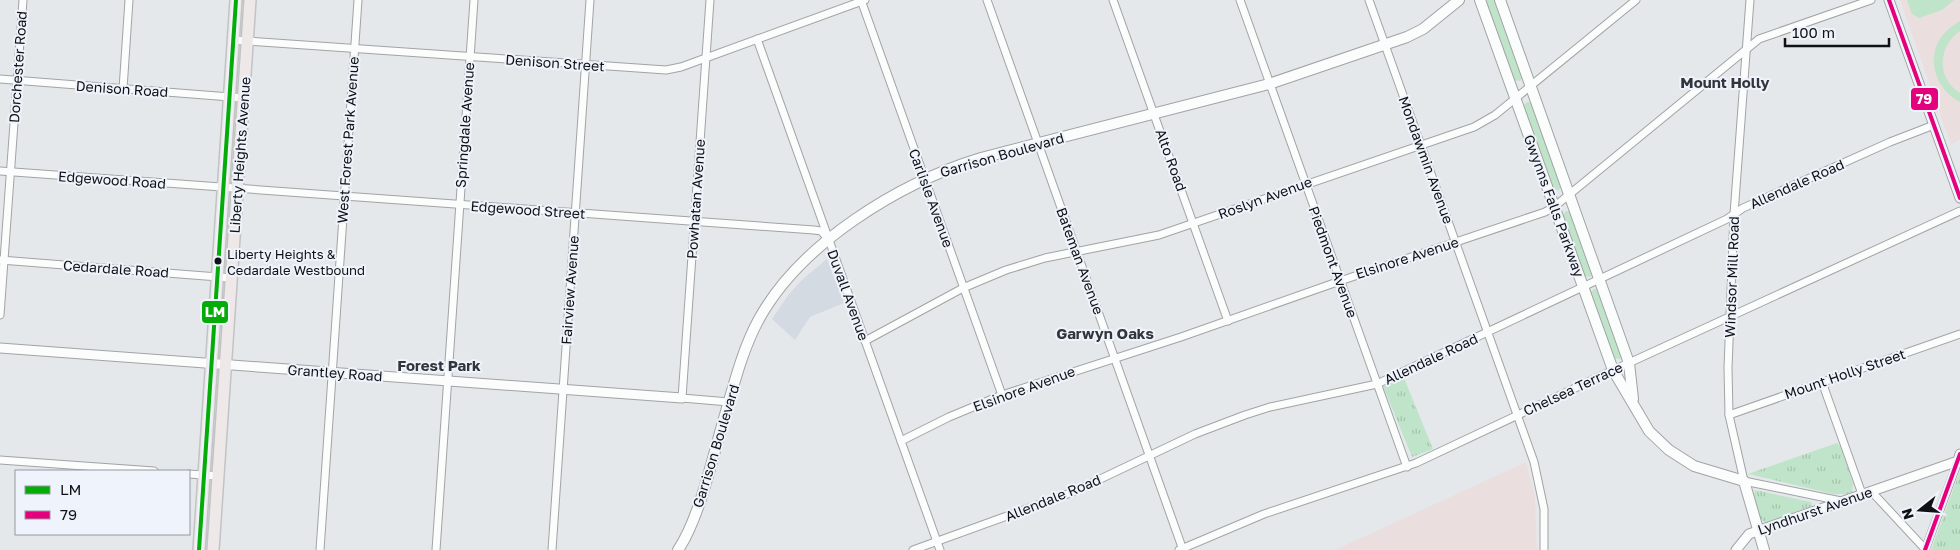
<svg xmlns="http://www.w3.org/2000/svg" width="1960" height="550" viewBox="0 0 1960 550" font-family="'Golos Text',sans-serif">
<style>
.built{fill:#d4dae2}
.education{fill:#ebdede}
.grass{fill:#c0e4c9}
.park{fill:url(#park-tufts)}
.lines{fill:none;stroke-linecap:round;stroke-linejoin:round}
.minor-casing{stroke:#a1a3a5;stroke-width:9}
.tertiary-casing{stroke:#a1a3a5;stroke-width:11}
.secondary-casing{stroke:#a1a3a5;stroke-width:12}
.primary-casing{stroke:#c1c3c4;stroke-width:14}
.minor{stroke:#fbfcfc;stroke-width:7}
.tertiary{stroke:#fbfcfc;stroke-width:9}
.secondary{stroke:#fbfcfc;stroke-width:10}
.primary{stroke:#eee9e8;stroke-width:11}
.bus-1-casing{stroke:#eff4fc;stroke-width:8}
.bus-2-casing{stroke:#eff4fc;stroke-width:8}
.bus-1{stroke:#05ac07;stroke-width:4}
.bus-2{stroke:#e5007d;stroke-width:4}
.bus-dot{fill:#0f1114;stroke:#eff4fc;stroke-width:2}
.labels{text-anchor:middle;stroke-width:4;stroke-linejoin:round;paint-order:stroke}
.bus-label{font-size:13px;fill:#0f1114;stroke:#eff4fc;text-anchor:start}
.street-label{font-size:14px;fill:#0f1114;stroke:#eff4fc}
.neighbourhood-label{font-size:15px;font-weight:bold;fill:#32363c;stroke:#eff4fc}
.line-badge{stroke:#eff4fc;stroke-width:2}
.badge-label{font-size:14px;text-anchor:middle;font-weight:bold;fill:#fff}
</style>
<defs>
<pattern id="park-tufts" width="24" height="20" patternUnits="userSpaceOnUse" patternTransform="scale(1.25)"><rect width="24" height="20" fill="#c0e4c9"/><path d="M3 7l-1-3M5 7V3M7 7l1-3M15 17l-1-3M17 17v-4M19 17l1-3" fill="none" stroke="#a4c3ac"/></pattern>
</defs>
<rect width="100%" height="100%" fill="#e5e8eb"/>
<!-- built -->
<polygon class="built" points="827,259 844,303 810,317 795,340 772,319 789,294 804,278"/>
<!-- education -->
<g class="education">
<polygon points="1900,0 1960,0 1960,139 1951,145"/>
<polygon points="1526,462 1535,497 1537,550 1335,550"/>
</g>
<!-- grass -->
<g class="grass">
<polygon points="1484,0 1496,0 1523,77 1520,81 1513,80"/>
<polygon points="1907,0 1954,0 1942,10 1919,18 1912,14"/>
<path d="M1960,21V31C1938,46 1936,78 1960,93V102C1936,90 1925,58 1942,36C1946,30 1954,25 1960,21Z"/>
<polygon points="1527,102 1531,102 1562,186 1559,190 1552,189 1523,106"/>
<polygon points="1566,211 1570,212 1593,274 1590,277 1583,276 1562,216"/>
<polygon points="1594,289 1598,289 1622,357 1620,359 1613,358 1589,293"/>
</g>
<!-- park -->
<g class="park">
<polygon points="1404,378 1433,449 1412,457 1383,386"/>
<polygon points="1837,443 1841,447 1853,484 1852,492 1847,494 1833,494 1748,474"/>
<polygon points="1960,471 1960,550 1931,550"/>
<path d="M1755,490L1811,502L1812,506L1765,523C1758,518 1752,497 1755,490Z"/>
</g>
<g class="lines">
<!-- minor casing -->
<g class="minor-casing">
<g id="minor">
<polyline points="710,0 682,398 729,402"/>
<polyline points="861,0 1002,395"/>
<polyline points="987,0 1183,550"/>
<polyline points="1113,0 1228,321"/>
<polyline points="1240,0 1407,467"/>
<polyline points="1369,0 1534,462 1544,509 1544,550"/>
<polyline points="1750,0 1734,214 1728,368 1729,415 1744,481 1841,501"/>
<polyline points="757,39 940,550"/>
<polyline points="233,40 666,70 681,67 865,0"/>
<polyline points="0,79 243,98"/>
<polyline points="123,89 129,0"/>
<polyline points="0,171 814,230 821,231 829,240"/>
<polyline points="0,260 231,278"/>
<polyline points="0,315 23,0"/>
<polyline points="865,341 963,288 1006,270 1045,258 1159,235 1474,127 1495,115 1636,0"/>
<polyline points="1822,382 1862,494"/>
<polyline points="1729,415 1960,334"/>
<polyline points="901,441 949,417 1002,395 1181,337 1340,281 1545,212 1554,207 1759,39 1871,0"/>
<polyline points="0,460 154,471"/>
<polyline points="189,474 218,476"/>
<polyline points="1871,491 1925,549"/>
<polyline points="320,550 358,0"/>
<polyline points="436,550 474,0"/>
<polyline points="552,550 590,0"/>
<polyline points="913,550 1073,492 1195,434 1245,415 1270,407 1377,384 1727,219 1743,208 1890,142 1934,125"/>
<polyline points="1179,550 1264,514 1416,463 1607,373 1960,211"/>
<polyline points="1925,550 1958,461"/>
</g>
</g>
<!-- tertiary casing -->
<g class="tertiary-casing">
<g id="tertiary">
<polyline points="1889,0 1960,198"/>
<polyline points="0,348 682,398"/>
<polyline points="1736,550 1749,534 1958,461 1960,454"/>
</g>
</g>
<!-- secondary casing -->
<g class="secondary-casing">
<g id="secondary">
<polyline points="1480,0 1613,370 1649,431 1669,450 1694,466 1744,481 1764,550"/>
<polyline points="1500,0 1629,363 1633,399"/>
<path d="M678,550C699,519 712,460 723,422C733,388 742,350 759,319C801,243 899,183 981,158L1269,84L1407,37L1423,29L1459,0"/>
</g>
</g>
<!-- primary casing -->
<g class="primary-casing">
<g id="primary">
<polyline points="199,550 236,0"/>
<polyline points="213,550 250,0"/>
</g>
</g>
<!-- minor -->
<use href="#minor" class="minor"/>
<!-- tertiary -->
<use href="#tertiary" class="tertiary"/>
<!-- secondary -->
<use href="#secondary" class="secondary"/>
<!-- primary -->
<use href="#primary" class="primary"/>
<!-- bus-1 casing -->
<g class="bus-1-casing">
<polyline id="bus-1" points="199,550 236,0"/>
</g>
<!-- bus-2 casing -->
<g class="bus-2-casing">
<g id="bus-2">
<polyline points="1889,0 1960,198"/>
<polyline points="1925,550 1960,454"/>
</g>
</g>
<!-- bus-1 -->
<use href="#bus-1" class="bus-1"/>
<!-- bus-2 -->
<use href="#bus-2" class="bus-2"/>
</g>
<!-- markers -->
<circle class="bus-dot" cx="218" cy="261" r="4.5"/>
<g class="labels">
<!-- bus labels -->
<g class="bus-label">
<text x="227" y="259">Liberty Heights &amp;<tspan x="227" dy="16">Cedardale Westbound</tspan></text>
</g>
<!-- street labels -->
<g class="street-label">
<text transform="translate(555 63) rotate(4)" y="5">Denison Street</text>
<text transform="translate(18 67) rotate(-86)" y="5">Dorchester Road</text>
<text transform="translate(122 89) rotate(4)" y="5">Denison Road</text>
<text transform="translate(465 125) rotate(-86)" y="5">Springdale Avenue</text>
<text transform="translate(348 140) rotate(-86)" y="5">West Forest Park Avenue</text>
<text transform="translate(240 155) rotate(-86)" y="5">Liberty Heights Avenue</text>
<text transform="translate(1002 155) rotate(-16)" y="5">Garrison Boulevard</text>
<text transform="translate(1171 160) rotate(70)" y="5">Alto Road</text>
<text transform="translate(1426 160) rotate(70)" y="5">Mondawmin Avenue</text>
<text transform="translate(112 180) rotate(4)" y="5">Edgewood Road</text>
<text transform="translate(1797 184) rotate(-24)" y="5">Allendale Road</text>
<text transform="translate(931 198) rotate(70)" y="5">Carlisle Avenue</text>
<text transform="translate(1265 198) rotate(-20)" y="5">Roslyn Avenue</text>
<text transform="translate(696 199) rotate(-86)" y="5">Powhatan Avenue</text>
<text transform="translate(1554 206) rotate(70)" y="5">Gwynns Falls Parkway</text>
<text transform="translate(528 210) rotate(4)" y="5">Edgewood Street</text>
<text transform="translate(1407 258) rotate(-18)" y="5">Elsinore Avenue</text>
<text transform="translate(1080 261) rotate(70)" y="5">Bateman Avenue</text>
<text transform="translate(1333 262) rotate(70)" y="5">Piedmont Avenue</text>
<text transform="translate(116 269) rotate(4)" y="5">Cedardale Road</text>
<text transform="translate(1732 277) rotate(-88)" y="5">Windsor Mill Road</text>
<text transform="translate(570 290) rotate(-86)" y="5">Fairview Avenue</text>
<text transform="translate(848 295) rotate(70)" y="5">Duvall Avenue</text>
<text transform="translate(1431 359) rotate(-25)" y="5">Allendale Road</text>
<text transform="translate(335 373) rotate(4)" y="5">Grantley Road</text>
<text transform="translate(1845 374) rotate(-19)" y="5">Mount Holly Street</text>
<text transform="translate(1024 389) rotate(-20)" y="5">Elsinore Avenue</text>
<text transform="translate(1573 389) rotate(-25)" y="5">Chelsea Terrace</text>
<text transform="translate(716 446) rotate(-73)" y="5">Garrison Boulevard</text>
<text transform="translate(1053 498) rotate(-22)" y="5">Allendale Road</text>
<text transform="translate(1815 511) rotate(-19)" y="5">Lyndhurst Avenue</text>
</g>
<!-- neighbourhood labels -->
<g class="neighbourhood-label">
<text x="1725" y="88">Mount Holly</text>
<text x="1105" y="339">Garwyn Oaks</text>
<text x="439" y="371">Forest Park</text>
</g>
</g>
<g class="line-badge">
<rect x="1910" y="87" width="29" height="24" rx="5" fill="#e5007d"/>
<rect x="201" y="300" width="28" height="24" rx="5" fill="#05ac07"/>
</g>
<g class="badge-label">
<text x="1924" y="104">79</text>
<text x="215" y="317">LM</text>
</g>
<!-- legend -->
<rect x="15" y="470" width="175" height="65" fill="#eff4fc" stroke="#95999f"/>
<rect x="25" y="486" width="25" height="8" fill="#05ac07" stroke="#95999f"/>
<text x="60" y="495" font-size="15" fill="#0f1114">LM</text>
<rect x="25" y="511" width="25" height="8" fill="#e5007d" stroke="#95999f"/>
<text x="60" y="520" font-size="15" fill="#0f1114">79</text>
<!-- north arrow -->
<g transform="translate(1920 510) rotate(253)" stroke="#eff4fc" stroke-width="4" paint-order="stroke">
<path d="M0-4L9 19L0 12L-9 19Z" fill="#0f1114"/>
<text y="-8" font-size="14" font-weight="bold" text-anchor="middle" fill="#0f1114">N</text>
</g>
<!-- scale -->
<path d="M1785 38v8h104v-8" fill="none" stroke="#0f1114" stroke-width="2.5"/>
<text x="1792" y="38" font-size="15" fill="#0f1114" stroke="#eff4fc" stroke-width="4" paint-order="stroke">100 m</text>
</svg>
